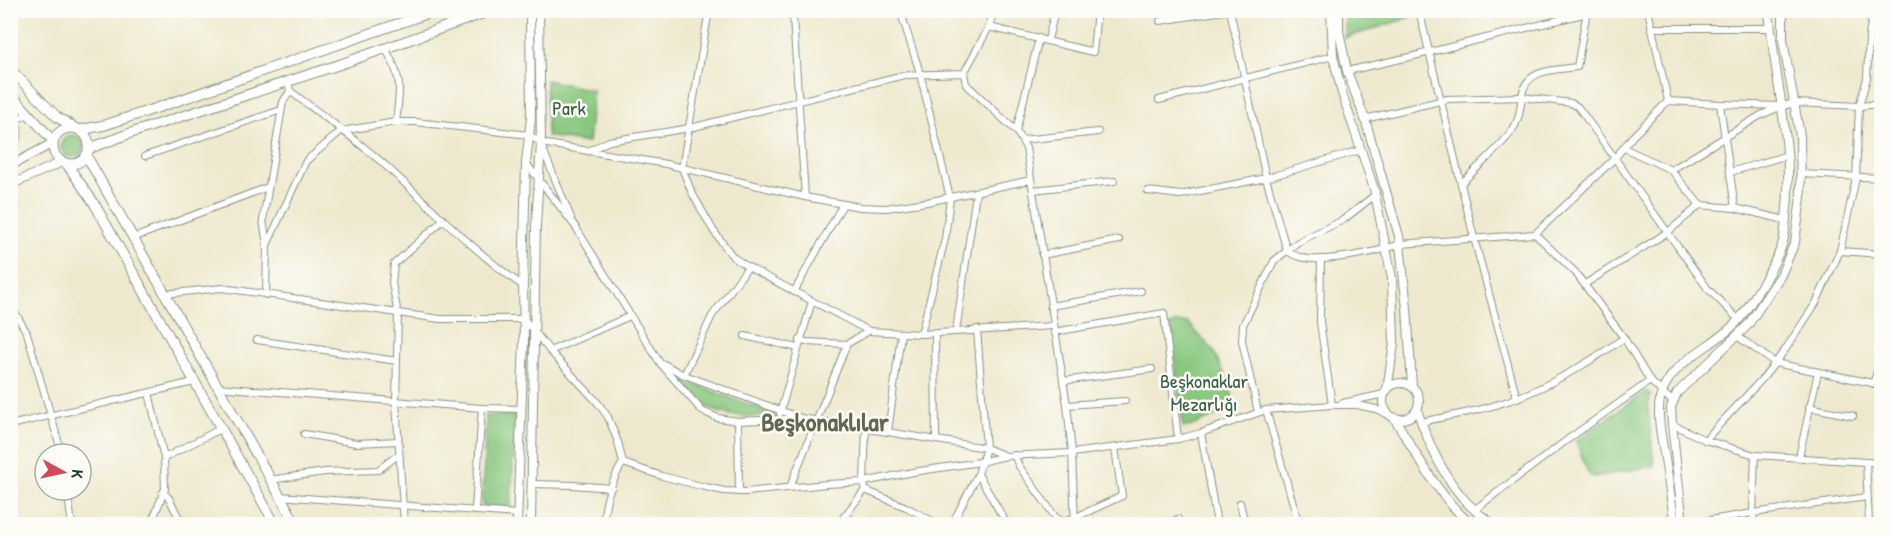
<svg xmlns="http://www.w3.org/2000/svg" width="1892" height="535" viewBox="0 0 1892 535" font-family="'Patrick Hand',sans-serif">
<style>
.green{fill:#88c77e;stroke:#548259;stroke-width:1.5}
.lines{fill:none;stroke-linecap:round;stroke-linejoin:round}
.minor-casing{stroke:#869381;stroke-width:8}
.tertiary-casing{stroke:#869381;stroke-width:10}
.secondary-casing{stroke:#869381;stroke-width:10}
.primary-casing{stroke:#869381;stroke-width:11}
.minor{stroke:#fff;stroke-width:6}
.tertiary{stroke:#fff;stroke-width:8}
.secondary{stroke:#fff;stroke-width:8}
.primary{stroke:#fff;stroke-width:9}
.labels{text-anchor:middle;stroke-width:5;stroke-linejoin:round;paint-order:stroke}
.park-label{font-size:20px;fill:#396046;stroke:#fdfcf7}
.district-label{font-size:26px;font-weight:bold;fill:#65664f;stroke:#fdfcf7}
</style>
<rect width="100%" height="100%" fill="#fdfcf7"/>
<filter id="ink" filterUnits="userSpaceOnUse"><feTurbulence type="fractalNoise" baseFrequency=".0167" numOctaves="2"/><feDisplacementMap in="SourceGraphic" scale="12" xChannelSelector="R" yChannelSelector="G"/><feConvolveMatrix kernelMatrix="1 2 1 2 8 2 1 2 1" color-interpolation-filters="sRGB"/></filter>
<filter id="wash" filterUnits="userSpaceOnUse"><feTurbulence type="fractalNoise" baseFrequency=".008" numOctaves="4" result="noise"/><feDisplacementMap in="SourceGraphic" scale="24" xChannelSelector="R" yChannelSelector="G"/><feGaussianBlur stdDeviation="1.35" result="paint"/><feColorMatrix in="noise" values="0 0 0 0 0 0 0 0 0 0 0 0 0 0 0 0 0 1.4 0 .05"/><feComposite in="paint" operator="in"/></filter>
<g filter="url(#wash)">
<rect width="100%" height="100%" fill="#eee9ce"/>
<!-- green -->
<g class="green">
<polygon points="1345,11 1410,11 1411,17 1345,38"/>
<polygon points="546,80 593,90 588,143 547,136"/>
<polygon points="14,124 20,126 20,140 11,158 11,126"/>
<circle cx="72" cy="146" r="11"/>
<polygon points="1174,323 1188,323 1213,350 1230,387 1235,408 1189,427 1183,427 1170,326"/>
<path d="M682,380L777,415C759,418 724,417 708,407C697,401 690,389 682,380Z"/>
<polygon points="1646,391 1651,395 1648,406 1654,466 1593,477 1588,473 1576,441"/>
<polygon points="515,415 511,508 482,506 486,416"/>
</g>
</g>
<g filter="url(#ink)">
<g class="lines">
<!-- minor casing -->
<g class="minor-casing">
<g id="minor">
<polyline points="709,10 682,168 692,193 713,230 733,257 748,267 869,331 921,334 1053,326"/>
<polyline points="789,10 793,18 805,197"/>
<polyline points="900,10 920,73 950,198 945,239 921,334"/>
<polyline points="994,10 989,27 964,73 966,84 1016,131 1026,148 1067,405 1072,453 1075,524"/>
<path d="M1230,10L1266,178L1287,251C1291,253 1295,256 1300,257C1321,264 1379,252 1400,244L1535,234L1575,272L1624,338L1650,381"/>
<polyline points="1419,10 1474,238 1517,398"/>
<polyline points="1648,10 1668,101 1720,104 1735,208 1785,220"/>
<polyline points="1160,21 1229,10"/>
<polyline points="989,27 1093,52 1097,10"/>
<polyline points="1651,28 1770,28"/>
<polyline points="1048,40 1055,10"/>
<path d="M385,48C403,78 400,89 396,122"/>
<polyline points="1347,71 1414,56 1587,13"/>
<path d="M288,82L290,91C319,113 350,135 378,159C426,201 470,249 523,286"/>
<polyline points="1159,100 1333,56"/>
<polyline points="1720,104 1779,106"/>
<polyline points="1365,119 1448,99 1522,97 1571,103 1578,107 1594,129 1708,289 1738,319"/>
<polyline points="10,122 29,114"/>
<polyline points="1016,131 1039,38"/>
<polyline points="1022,140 1098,132"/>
<polyline points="542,147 571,218"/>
<polyline points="1624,148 1671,170 1700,205 1735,208"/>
<polyline points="588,151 609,141 690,128 904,75 964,73"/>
<polyline points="145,156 281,110"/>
<polyline points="526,163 575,226 660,363 702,411 718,418 738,421 801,418"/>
<polyline points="1671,170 1761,115 1782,106 1795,103 1859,106 1882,104"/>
<polyline points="1730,172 1788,155"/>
<polyline points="1801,174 1882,178"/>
<path d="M1461,184C1476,168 1500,148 1512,131C1520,119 1520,109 1522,96C1525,68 1556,70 1577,67L1587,11"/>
<polyline points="1033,190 1114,181"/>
<polyline points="1148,191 1180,195 1266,178 1361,150"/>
<polyline points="1535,234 1615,158 1632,137 1668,101"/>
<polyline points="133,238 268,187"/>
<polyline points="267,245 263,220 283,102 290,91"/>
<polyline points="1840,251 1882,254"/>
<polyline points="1042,255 1119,240"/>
<polyline points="1321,259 1320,322 1332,405"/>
<polyline points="1585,284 1668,232 1700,205"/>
<polyline points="794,292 843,204"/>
<polyline points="164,294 222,288 440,319 524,319 550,351 598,403 608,417 618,442 623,463 662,476 701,486 724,491 746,492 827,484 864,482 913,472 980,462 1006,456 1072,453 1178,439 1201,433 1266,410 1332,405 1357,405 1376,409 1389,415"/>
<polyline points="266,295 267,245 306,161 341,131 396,122 415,122 529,135 541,143 666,164 805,197 860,207 886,208 927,202 1031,180"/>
<polyline points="10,304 27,333 62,454"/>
<polyline points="1050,306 1141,291"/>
<polyline points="977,329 986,448 978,474 1004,519 1008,524"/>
<polyline points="956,331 976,193"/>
<polyline points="1054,332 1164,313 1178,439"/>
<polyline points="935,333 936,439"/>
<polyline points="745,336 798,348"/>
<polyline points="1737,336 1775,363 1882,385"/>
<polyline points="257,340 397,361"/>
<polyline points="800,340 806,342 847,344 869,331"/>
<polyline points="550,351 630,316"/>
<polyline points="664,364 682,374 801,418 986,448 1006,456"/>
<polyline points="684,375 712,316 748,267"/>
<polyline points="1063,381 1152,369"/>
<polyline points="1873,384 1882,356"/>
<polyline points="217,387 482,408 522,409"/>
<polyline points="149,393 164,458 165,489 151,524"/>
<polyline points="1343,403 1384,394"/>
<polyline points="1067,405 1125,401"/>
<polyline points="1809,407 1853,416"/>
<polyline points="1266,410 1299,524"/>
<polyline points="1258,412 1242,341 1243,325 1274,261 1298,242 1343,220 1375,195"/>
<polyline points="780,413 812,301"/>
<polyline points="738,421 739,492"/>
<path d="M1421,422C1448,416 1476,412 1502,403C1546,389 1587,364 1624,338"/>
<polyline points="1672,424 1705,440 1755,455 1882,463"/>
<polyline points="10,425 194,382"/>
<polyline points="888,432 901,334"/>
<polyline points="1201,433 1217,524"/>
<polyline points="304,434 356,443 398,441"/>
<polyline points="1705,440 1763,378 1785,350 1816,303 1840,251 1856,178 1859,106 1867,78 1869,36 1873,10"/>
<polyline points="1014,455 1019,466 1056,518 1062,521 1074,518 1122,496 1115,448"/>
<polyline points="1799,457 1818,372"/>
<polyline points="164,458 220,429"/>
<polyline points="1866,462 1869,524"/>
<polyline points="269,480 325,472 378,470 398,455"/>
<polyline points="531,484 573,485 611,488"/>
<polyline points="790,487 847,344"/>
<polyline points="67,490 72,524"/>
<polyline points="865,490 906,507 938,524"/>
<polyline points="163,492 169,498 182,524"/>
<polyline points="279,496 517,514"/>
<polyline points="1240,503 1245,524"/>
<polyline points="475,510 482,408"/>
<polyline points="1474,510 1571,437 1650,381 1673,402"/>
<polyline points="845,516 860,524"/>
<polyline points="404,524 396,402 398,314 392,283 394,264 443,220"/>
<path d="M604,524C603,505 612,479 623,463"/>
<polyline points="838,524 865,490 864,482 866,429"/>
<polyline points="952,524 978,474"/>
<polyline points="1169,524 1178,519"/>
<polyline points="1457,524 1461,516"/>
<polyline points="1686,524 1753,513 1867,497"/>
<polyline points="1754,524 1753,513 1755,455"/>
</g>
</g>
<!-- tertiary casing -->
<g class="tertiary-casing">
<g id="tertiary">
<polyline points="1331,10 1333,56 1342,93 1374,189 1392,278 1394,343 1387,390"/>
<polyline points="1339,10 1339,31 1347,71 1365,119 1399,236 1407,308 1412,386"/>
<circle cx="1401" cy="401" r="18"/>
<path d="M1417,410C1432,454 1453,499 1493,524"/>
<path d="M1394,418C1417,454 1438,497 1471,524"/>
<polyline points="517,524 524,341 523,286 526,163 531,118 530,10"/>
<polyline points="531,524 536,225 541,143 539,10"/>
<path d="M1675,524C1671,501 1668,477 1664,453C1661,435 1657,416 1660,399C1668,362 1713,347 1736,323C1749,308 1776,263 1782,245C1785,237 1785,226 1786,218C1795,147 1774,80 1769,10"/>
<polyline points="1683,524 1672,424 1671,407 1677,393 1748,325 1781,275 1795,242 1801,197 1800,136 1783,40 1783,10"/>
</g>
</g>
<!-- secondary casing -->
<g class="secondary-casing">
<g id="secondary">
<polyline points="10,166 53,143"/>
<polyline points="10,185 62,162"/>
</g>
</g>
<!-- primary casing -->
<g class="primary-casing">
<g id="primary">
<polyline points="10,69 57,117 75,128"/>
<polyline points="10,93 53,141"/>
<circle cx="71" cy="146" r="18"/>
<polyline points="80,130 105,125 157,108 437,10"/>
<polyline points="88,149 128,134 341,64 493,10"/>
<polyline points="86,155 296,524"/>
<polyline points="66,163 94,203 275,524"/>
</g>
</g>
<!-- minor -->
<use href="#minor" class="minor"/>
<!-- tertiary -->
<use href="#tertiary" class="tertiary"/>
<!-- secondary -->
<use href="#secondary" class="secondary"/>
<!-- primary -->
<use href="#primary" class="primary"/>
</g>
</g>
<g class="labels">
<!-- park labels -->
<g class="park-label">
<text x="569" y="115">Park</text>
<text x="1204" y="388">Beşkonaklar<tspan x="1204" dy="23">Mezarlığı</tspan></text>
</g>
<!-- district labels -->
<g class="district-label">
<text x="825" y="431">Beşkonaklılar</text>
</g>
</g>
<!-- margin -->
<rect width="1892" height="535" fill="none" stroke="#fdfcf7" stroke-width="36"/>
<!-- north arrow -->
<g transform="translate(63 472) rotate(98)"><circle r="28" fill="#fdfcf7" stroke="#a4b0a9" stroke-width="1.5"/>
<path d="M0-4.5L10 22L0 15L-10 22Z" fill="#d1495b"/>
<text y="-9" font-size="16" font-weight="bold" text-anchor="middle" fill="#1f3d34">K</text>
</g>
</svg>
